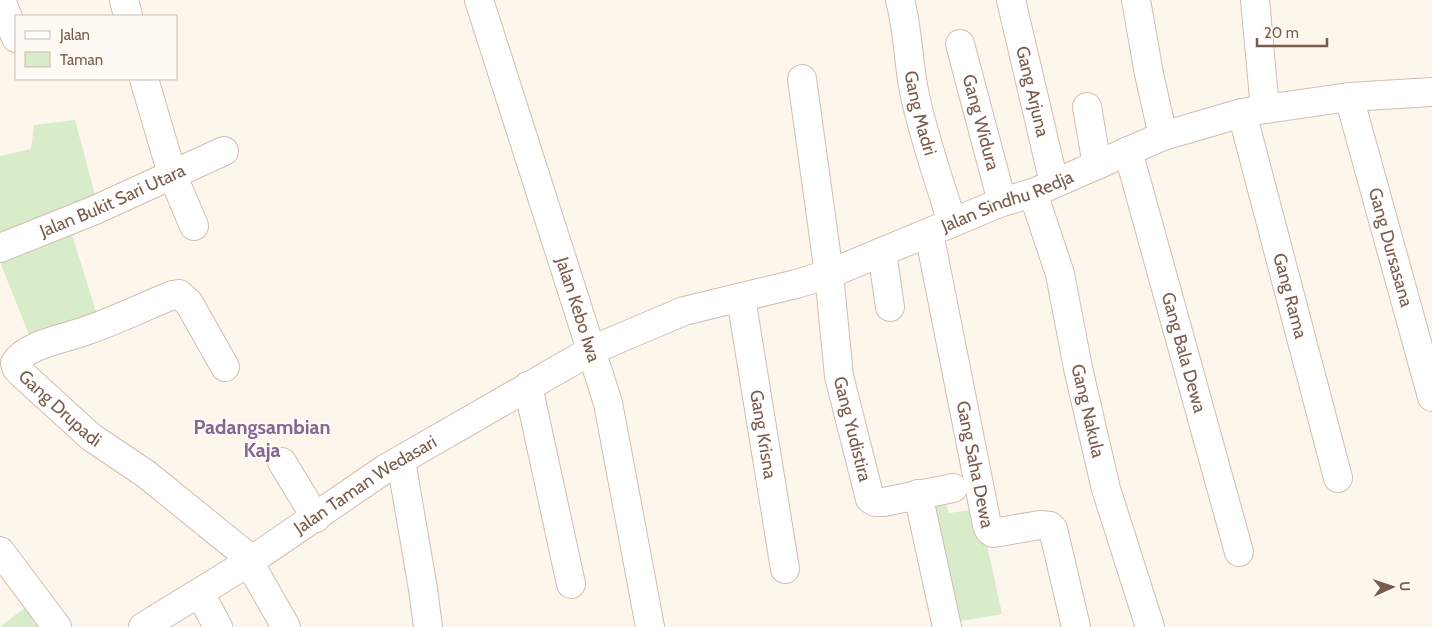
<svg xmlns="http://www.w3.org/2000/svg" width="1432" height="627" viewBox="0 0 1432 627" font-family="Cabin,sans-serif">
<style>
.green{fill:#d8ecc9}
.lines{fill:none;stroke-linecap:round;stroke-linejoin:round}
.minor-casing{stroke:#d1beb0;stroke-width:30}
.minor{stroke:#fff;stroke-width:28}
.labels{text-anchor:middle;stroke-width:5;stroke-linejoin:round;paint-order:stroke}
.street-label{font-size:18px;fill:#7a5c4d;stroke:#fffaf3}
.quarter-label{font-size:20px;font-weight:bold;fill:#846695;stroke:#fffaf3}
</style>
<rect width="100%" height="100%" fill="#fdf6ec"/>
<!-- green -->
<g class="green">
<polygon points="75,120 99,210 68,222 100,324 32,342 0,262 0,156 31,149 34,125"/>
<polygon points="939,487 949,513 971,510 983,526 1002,614 937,625 911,497"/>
<polygon points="31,603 52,627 0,627"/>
</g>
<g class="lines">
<!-- minor casing -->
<g class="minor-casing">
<g id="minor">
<polyline points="1,0 16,38"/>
<polyline points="124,0 128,16"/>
<path id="s1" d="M479,0L608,403L650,627"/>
<path id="s2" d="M900,0C908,30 908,60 914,91C923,136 939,179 952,223"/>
<path id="s3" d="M1011,0L1054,183"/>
<polyline points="1136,0 1149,74 1163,136"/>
<polyline points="1255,0 1265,109"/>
<path id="s4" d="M960,44L1002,202"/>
<polyline points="144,79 172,174 194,226"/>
<path id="s5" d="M802,79L829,274L839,376L870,499L875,502H884L953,488"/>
<path id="s6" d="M1349,97L1432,397"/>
<polyline points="1087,107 1097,165"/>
<path id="s7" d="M1242,113L1338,478"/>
<path id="s8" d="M1128,151L1239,552"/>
<path id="s9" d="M1033,193L1060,274L1078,368L1106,489L1150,627"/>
<path id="s10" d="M929,233L987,525L989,530L993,533L1040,525L1050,526L1053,529L1076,627"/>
<path id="s11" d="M0,248L95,210L224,151"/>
<polyline points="882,252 890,307"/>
<path id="s12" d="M741,298L785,569"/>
<path id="s13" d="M225,367L189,303L179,294L173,295C145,306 117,320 88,330C68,338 26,344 15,363L17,369L23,375L91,437L146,474L252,560"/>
<polyline points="528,386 571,584"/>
<polyline points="401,461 423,589 428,627"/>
<polyline points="282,462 316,518"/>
<polyline points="918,494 947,627"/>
<polyline points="0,551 57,627"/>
<polyline points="249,562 286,627"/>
<polyline points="200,593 218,627"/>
<path id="s14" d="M143,627L249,562L385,469L592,350L684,311L796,284L829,274L1002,202L1033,193L1163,136L1242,113L1265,109L1349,97L1432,92"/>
</g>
</g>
<!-- minor -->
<use href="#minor" class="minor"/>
</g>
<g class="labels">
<!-- street labels -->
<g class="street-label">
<text dy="6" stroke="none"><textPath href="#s3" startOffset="94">Gang Arjuna</textPath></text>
<text dy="6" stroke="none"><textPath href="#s2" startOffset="115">Gang Madri</textPath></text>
<text dy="6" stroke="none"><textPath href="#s4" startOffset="81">Gang Widura</textPath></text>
<text dy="6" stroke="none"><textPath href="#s11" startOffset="122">Jalan Bukit Sari Utara</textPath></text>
<text dy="6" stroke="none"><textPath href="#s14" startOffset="970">Jalan Sindhu Redja</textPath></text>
<text dy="6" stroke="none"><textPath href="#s6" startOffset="156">Gang Dursasana</textPath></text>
<text dy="6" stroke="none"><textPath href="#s7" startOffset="189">Gang Rama</textPath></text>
<text dy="6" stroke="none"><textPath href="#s1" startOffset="325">Jalan Kebo Iwa</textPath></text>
<text dy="6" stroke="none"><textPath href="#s8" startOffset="209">Gang Bala Dewa</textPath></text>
<text dy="6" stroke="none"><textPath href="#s13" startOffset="331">Gang Drupadi</textPath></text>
<text dy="6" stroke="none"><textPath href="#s9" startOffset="225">Gang Nakula</textPath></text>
<text dy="6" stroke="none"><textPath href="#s5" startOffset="354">Gang Yudistira</textPath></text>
<text dy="6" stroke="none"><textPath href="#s12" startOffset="138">Gang Krisna</textPath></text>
<text dy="6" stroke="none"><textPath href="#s10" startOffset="236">Gang Saha Dewa</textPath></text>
<text dy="6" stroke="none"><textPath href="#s14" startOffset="264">Jalan Taman Wedasari</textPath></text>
</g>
<!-- quarter labels -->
<g class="quarter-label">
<text x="262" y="434">Padangsambian<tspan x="262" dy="23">Kaja</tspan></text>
</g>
</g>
<!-- legend -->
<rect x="15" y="15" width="162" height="65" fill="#fffaf3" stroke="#cabbb1"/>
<rect x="25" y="31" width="25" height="8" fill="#ffffff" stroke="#cabbb1"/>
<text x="60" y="40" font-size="15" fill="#7a5c4d">Jalan</text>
<rect x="25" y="52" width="25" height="15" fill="#d8ecc9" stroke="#cabbb1"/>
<text x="60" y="65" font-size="15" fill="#7a5c4d">Taman</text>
<!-- north arrow -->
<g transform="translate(1392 587) rotate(87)" stroke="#fffaf3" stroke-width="4" paint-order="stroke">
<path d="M0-4L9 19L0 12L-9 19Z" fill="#7a5c4d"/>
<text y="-8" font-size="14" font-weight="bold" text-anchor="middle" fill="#7a5c4d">U</text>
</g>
<!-- scale -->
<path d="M1257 38v8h70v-8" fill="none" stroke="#7a5c4d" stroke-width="2.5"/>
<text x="1264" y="38" font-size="15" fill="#7a5c4d" stroke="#fffaf3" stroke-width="4" paint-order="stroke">20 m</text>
</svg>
